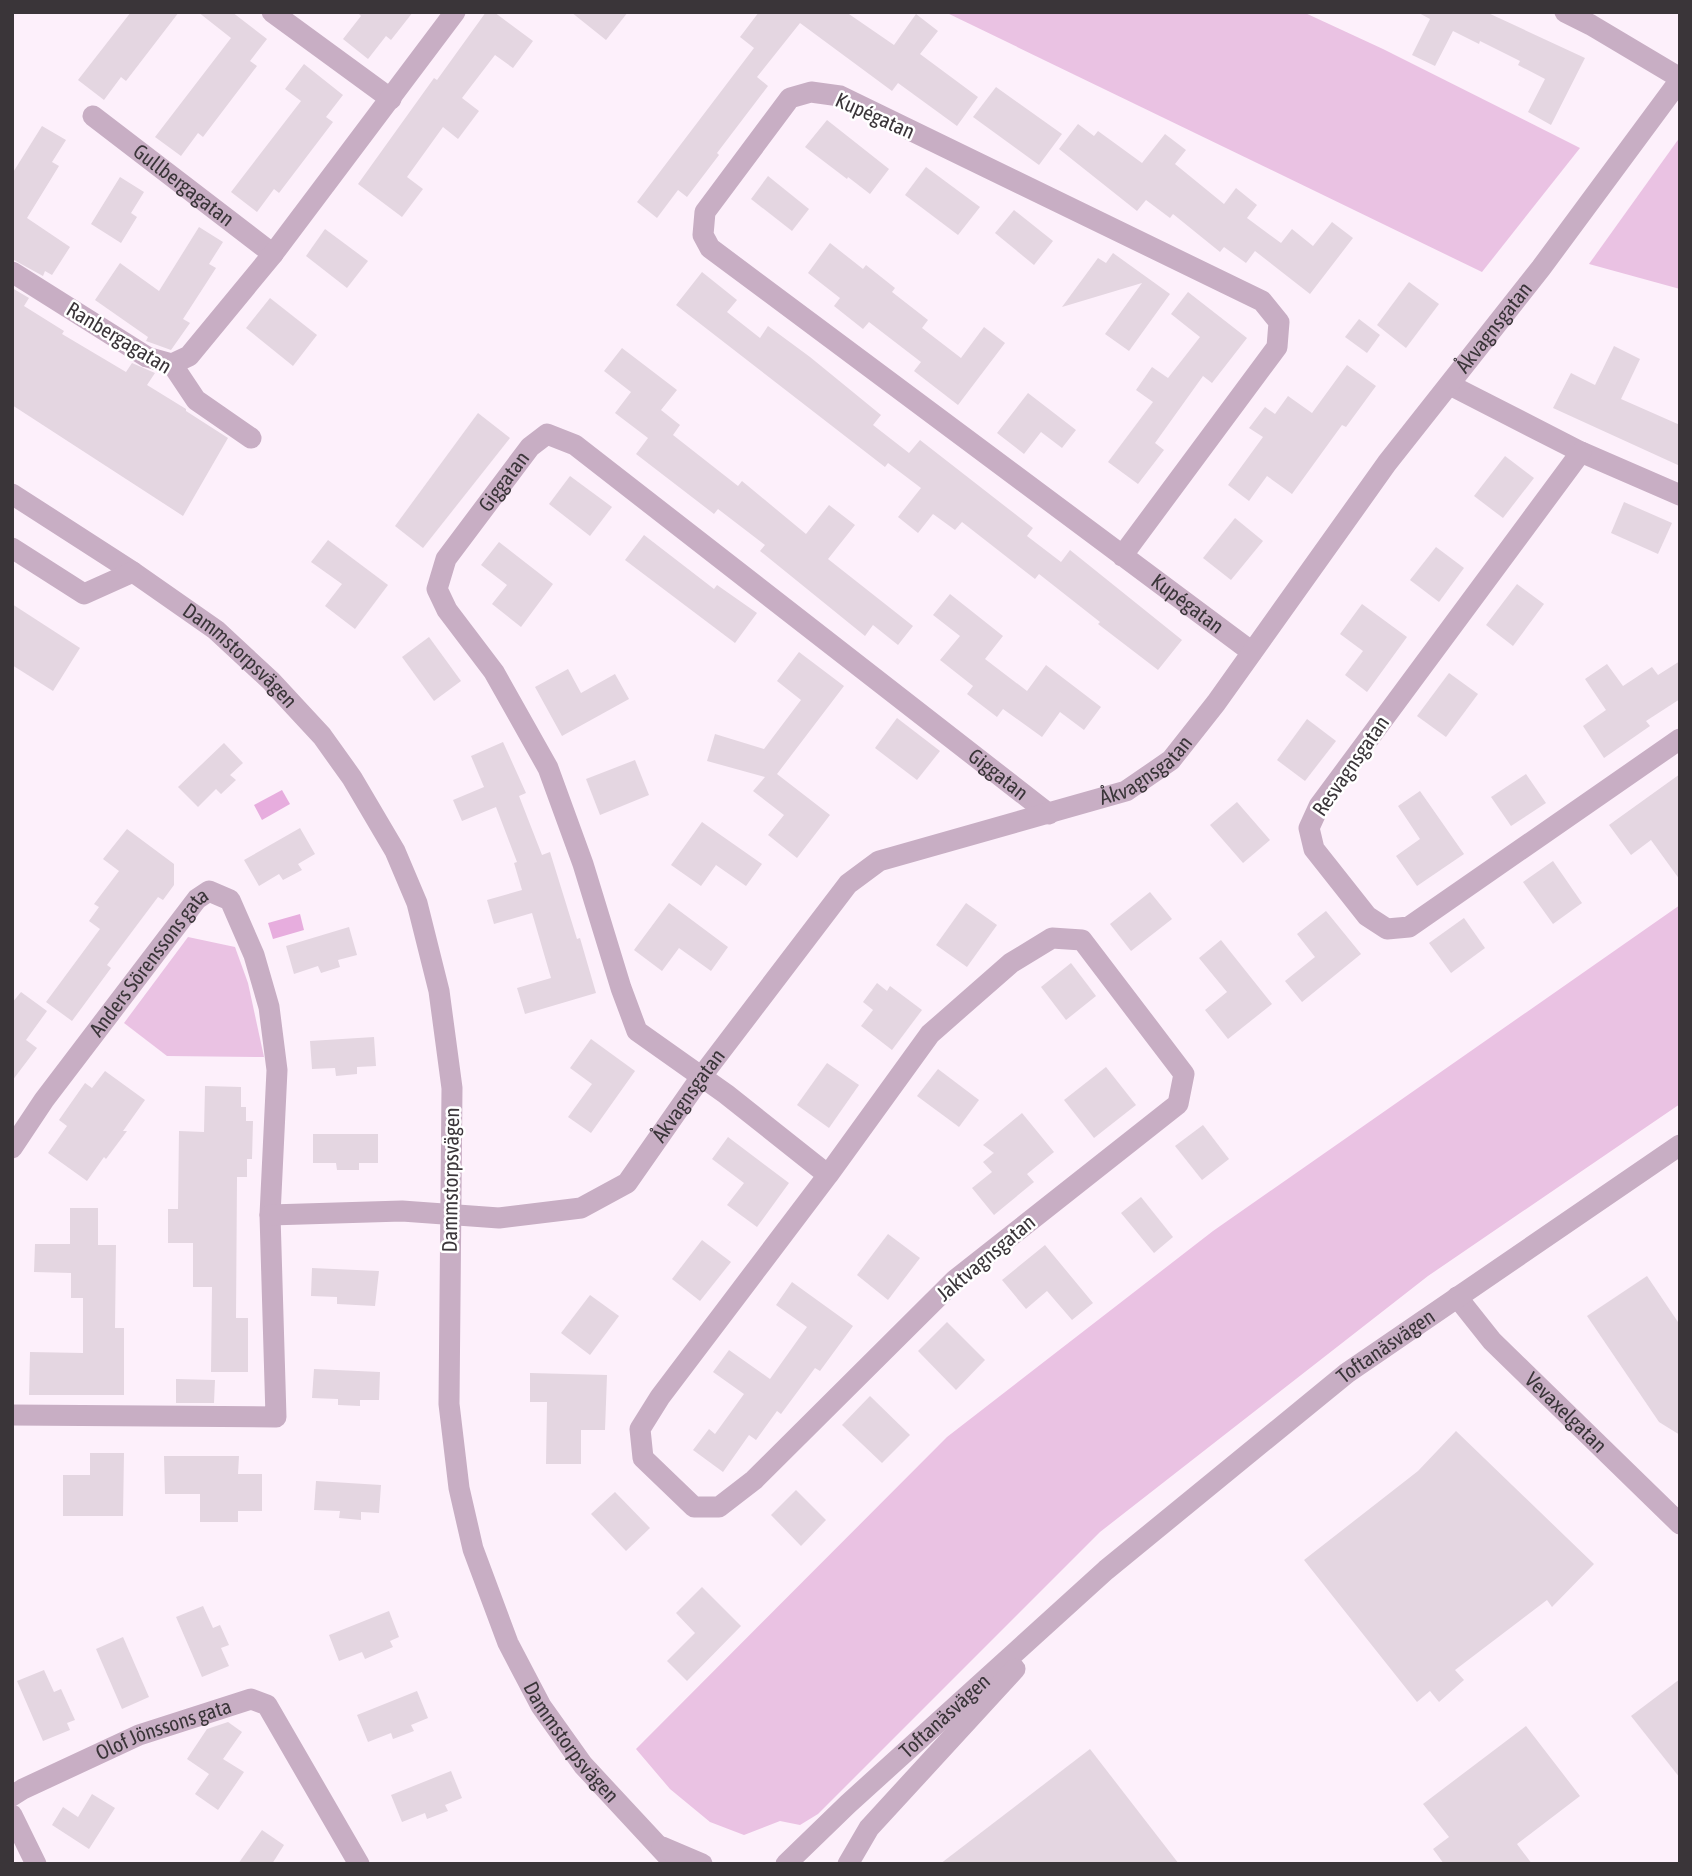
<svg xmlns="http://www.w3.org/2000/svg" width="1692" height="1876" viewBox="0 0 1692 1876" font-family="'Asap Condensed',sans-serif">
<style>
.green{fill:#eac2e3}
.water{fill:#e7adde}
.building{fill:#e4d6e1}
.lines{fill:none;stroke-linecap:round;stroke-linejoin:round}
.minor{stroke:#c8aec4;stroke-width:21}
.labels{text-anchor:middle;stroke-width:5;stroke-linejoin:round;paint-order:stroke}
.street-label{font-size:21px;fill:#3a3539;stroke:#fff}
</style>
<rect width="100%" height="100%" fill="#fdf0fb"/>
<!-- green -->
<g class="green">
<polygon points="945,12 1303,12 1383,49 1580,148 1482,272"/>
<polygon points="1680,137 1680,289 1589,264"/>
<polygon points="1680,905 1680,1104 1428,1276 1100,1532 818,1814 800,1825 780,1821 744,1835 710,1822 670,1789 636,1749 947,1437 1213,1231"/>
<polygon points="188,937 235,947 248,983 264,1057 167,1056 124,1023"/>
</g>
<!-- water -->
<g class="water">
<polygon points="282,790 290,804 262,820 254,805"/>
<polygon points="300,914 304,930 273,939 268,923"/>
</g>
<!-- building -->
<g class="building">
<polygon points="131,12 179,12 126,81 121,77 104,100 78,80"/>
<polygon points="198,12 232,12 267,39 250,61 257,66 203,137 198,133 181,156 155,137 231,38"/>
<polygon points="357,12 413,12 391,40 386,36 368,59 343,39 361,16"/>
<polygon points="486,12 494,12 533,41 513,68 495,55 462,98 479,111 458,139 443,127 407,177 423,189 402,217 358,184 434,78 437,80"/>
<polygon points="571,12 628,12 606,40"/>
<polygon points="759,12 846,12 894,45 916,14 938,31 920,54 978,97 957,126 898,83 892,91 800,23 757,77 768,86 717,153 719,155 687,197 678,190 657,218 637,202 754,48 740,37"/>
<polygon points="1417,12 1486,12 1585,58 1551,125 1528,112 1545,79 1518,65 1520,61 1480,41 1479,44 1453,31 1435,66 1412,55 1430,19"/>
<polygon points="304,64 343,95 326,117 333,122 279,193 274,189 257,212 231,192 301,101 285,89"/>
<polygon points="996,87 1062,134 1039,165 973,117"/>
<polygon points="827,120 889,169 870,194 848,177 847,179 805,147"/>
<polygon points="1078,124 1094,136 1098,131 1142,163 1165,134 1186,150 1175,164 1224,204 1236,188 1257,205 1247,218 1281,243 1292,229 1313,246 1332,222 1353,238 1310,294 1255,251 1246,263 1224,247 1220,252 1173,214 1170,218 1146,200 1137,211 1059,149"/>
<polygon points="42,126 66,140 52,162 59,166 27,218 70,247 52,275 45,271 43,276 12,259 12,174"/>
<polygon points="926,167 980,207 958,235 905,195"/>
<polygon points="768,176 809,209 792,231 751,199"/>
<polygon points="120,177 144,192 131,213 137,217 121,243 91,224"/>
<polygon points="1014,210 1053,241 1034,265 995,233"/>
<polygon points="199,227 223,242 209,264 216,268 183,319 190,323 171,350 146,341 148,337 95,300 120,263 159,291"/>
<polygon points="325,229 368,261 347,288 306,256"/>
<polygon points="830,243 863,269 866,265 895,288 892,292 928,320 922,328 961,358 984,327 1005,343 958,405 914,371 921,362 869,322 863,329 834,306 840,298 808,273"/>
<polygon points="1113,253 1170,294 1129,351 1105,334 1142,283 1062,307 1098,258 1106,263"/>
<polygon points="702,272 737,300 727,312 760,338 768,326 810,357 881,415 873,425 909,453 920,440 1033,528 1027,536 1061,562 1070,550 1182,640 1158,670 1098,624 1100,622 1039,574 1035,579 962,522 955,530 933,514 918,533 898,517 921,488 888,463 885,467 676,305"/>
<polygon points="1409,282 1439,304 1406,348 1377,325"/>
<polygon points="12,288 29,298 24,306 64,331 62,334 126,372 132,363 155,373 147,385 186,409 186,411 228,438 183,516 12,405"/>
<polygon points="1188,292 1247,338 1212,383 1203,376 1155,443 1164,450 1138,484 1108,462 1153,402 1136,390 1152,367 1168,378 1200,337 1171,314"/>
<polygon points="270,298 317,335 293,366 246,328"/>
<polygon points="1359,319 1380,335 1367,353 1345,337"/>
<polygon points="1614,346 1640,359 1621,399 1680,425 1680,466 1553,408 1571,373 1595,385"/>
<polygon points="622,348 677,390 661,410 680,425 673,435 738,486 742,481 806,534 829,505 855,525 828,559 913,626 898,645 873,625 865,636 760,551 765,545 718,509 714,514 636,454 648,438 615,413 631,392 604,371"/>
<polygon points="1347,365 1376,386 1346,427 1342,425 1292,494 1267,476 1249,501 1228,485 1263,437 1249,428 1265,407 1275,414 1288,396 1312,413"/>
<polygon points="1028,393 1076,430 1062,448 1041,432 1024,454 997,433"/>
<polygon points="478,413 510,438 423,548 395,526"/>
<polygon points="1505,456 1534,478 1503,518 1474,496"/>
<polygon points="570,476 612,507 590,536 549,504"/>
<polygon points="1624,502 1672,523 1658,554 1611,533"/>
<polygon points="1235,518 1263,541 1231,580 1203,558"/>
<polygon points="644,535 714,589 717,585 757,613 735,643 625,560"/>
<polygon points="328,540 388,585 355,629 325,606 342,584 311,562"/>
<polygon points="499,542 553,584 521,627 492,604 507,585 481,565"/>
<polygon points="1436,547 1464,568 1439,602 1410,580"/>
<polygon points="1517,584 1544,604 1513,646 1486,625"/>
<polygon points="950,594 1003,636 985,659 1027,691 1046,665 1101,707 1084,730 1060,712 1042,737 1003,709 997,717 967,694 973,686 940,660 960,636 933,615"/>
<polygon points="12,604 80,648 53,691 12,665"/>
<polygon points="1362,604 1407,637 1367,692 1345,675 1363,651 1340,634"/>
<polygon points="429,637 461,681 434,701 402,657"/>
<polygon points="799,652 844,686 777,774 830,815 797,858 768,835 784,815 753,791 765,777 707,761 715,734 764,749 801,700 777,681"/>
<polygon points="1680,661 1680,699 1646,721 1650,726 1604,758 1583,726 1606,710 1585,679 1607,664 1623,686 1652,667 1658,675"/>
<polygon points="568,669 581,693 615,674 629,699 562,736 535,687"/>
<polygon points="1449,673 1478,694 1446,737 1417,716"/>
<polygon points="897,718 940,751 917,780 875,748"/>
<polygon points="1307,719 1336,741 1305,781 1277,760"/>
<polygon points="503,742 526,793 519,796 542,855 550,852 577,939 580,938 596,993 525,1014 517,988 551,978 532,913 494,924 487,900 522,890 514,863 517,862 496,807 462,821 453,800 484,787 471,756"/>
<polygon points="224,743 243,763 230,775 236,780 221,794 216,789 198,807 178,787"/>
<polygon points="635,760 649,795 600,815 586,779"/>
<polygon points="1526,774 1546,803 1511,826 1491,797"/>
<polygon points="1680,774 1680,880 1651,840 1631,855 1609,825"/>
<polygon points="1420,791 1464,854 1417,886 1396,856 1420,839 1398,806"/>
<polygon points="1237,802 1270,840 1243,863 1210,825"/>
<polygon points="702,822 762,864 746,886 716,865 701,886 671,865"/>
<polygon points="300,828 315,854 298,864 302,870 283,880 279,874 259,886 244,860"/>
<polygon points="127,829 174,864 174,885 163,900 158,897 107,965 111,968 72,1021 46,1002 100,929 89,921 99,907 94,904 119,871 103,859"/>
<polygon points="1553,861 1582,903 1553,924 1523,882"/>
<polygon points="1150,892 1172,919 1131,951 1110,924"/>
<polygon points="669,903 728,947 711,971 679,948 662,971 634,950"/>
<polygon points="966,903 997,925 967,967 936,945"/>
<polygon points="1326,911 1361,954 1302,1002 1285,981 1315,957 1297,934"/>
<polygon points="1464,918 1485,948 1451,973 1429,943"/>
<polygon points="349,927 357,955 338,960 340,967 321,973 318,966 294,974 286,946"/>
<polygon points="1221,940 1272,1004 1228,1039 1205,1010 1227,992 1199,958"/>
<polygon points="1071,963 1096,996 1066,1020 1041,987"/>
<polygon points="877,983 887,991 890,986 922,1010 892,1050 861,1026 873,1010 863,1002"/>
<polygon points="21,992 47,1011 26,1040 37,1048 12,1081 12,1003"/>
<polygon points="374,1037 376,1066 357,1067 357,1074 336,1076 335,1068 312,1069 310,1041"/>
<polygon points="591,1039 635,1071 591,1133 568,1117 592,1084 570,1068"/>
<polygon points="827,1063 859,1085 829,1128 797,1105"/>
<polygon points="1106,1067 1136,1105 1094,1138 1064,1100"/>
<polygon points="938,1069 979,1100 959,1127 917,1096"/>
<polygon points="105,1071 145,1100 123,1131 127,1131 106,1159 104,1157 87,1181 48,1153 67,1126 59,1120 85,1083 92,1088"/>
<polygon points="205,1086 241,1087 241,1107 246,1107 246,1121 253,1121 252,1159 247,1159 247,1177 237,1177 236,1318 248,1318 248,1372 211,1372 212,1287 193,1287 193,1243 168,1243 168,1209 178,1209 179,1131 204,1132"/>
<polygon points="1022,1113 1054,1152 1027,1174 1034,1182 994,1215 972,1188 992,1172 983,1162 994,1153 983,1145"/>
<polygon points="1203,1125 1229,1159 1202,1180 1175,1146"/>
<polygon points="313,1134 378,1134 378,1163 359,1163 359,1170 337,1170 336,1163 313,1163"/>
<polygon points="728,1137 789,1183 757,1227 727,1205 744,1183 712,1159"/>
<polygon points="1141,1197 1173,1237 1154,1253 1121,1213"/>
<polygon points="70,1208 98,1208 98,1245 116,1245 115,1328 124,1328 124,1395 29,1395 30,1352 83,1353 83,1298 71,1298 71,1273 34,1272 35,1244 70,1244"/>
<polygon points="888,1234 920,1258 888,1300 857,1275"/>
<polygon points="702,1240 731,1262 700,1301 672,1279"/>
<polygon points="1045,1245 1093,1303 1072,1320 1047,1291 1026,1309 1002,1280"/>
<polygon points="312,1268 379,1271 375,1306 337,1304 337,1297 311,1296"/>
<polygon points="1647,1276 1680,1325 1680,1435 1659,1422 1587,1316"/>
<polygon points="792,1282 853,1326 820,1371 815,1368 781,1414 777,1411 756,1440 749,1435 723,1472 693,1450 709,1429 715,1434 744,1394 713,1372 729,1350 770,1379 807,1327 776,1305"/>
<polygon points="590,1295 619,1316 590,1355 561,1333"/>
<polygon points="947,1322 985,1360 956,1390 918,1351"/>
<polygon points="314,1369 380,1372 379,1400 360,1400 360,1406 338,1405 338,1399 312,1398"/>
<polygon points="530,1373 607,1375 605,1430 581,1430 581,1464 546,1464 547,1402 530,1402"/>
<polygon points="176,1379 215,1380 214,1403 176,1403"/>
<polygon points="870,1396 910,1435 882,1463 842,1425"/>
<polygon points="1456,1431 1594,1564 1552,1607 1547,1600 1455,1670 1464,1680 1439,1702 1430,1691 1417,1702 1304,1560 1418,1471"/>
<polygon points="90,1453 124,1453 123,1516 63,1516 63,1475 90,1475"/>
<polygon points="164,1456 239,1456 238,1474 262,1474 262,1511 238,1511 238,1522 200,1522 200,1494 165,1494"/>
<polygon points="316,1481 381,1485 379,1513 361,1512 361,1520 339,1518 340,1511 314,1510"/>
<polygon points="796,1490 826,1520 801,1546 771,1515"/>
<polygon points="615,1492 650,1528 626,1551 591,1514"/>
<polygon points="702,1587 741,1626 687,1681 667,1661 695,1633 676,1613"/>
<polygon points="203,1606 213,1628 220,1625 229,1645 221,1648 229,1666 202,1677 176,1617"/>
<polygon points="389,1611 399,1637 390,1641 393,1647 365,1659 362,1652 339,1661 329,1635"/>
<polygon points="123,1637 149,1697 122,1709 96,1649"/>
<polygon points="44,1670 54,1692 61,1689 75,1720 67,1723 70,1730 43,1741 17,1681"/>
<polygon points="1680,1679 1680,1778 1631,1716"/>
<polygon points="417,1691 428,1718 411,1725 414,1731 393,1739 391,1733 368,1742 357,1715"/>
<polygon points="228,1722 242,1732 223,1759 244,1772 218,1810 195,1794 209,1774 187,1759 207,1729"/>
<polygon points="1526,1726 1580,1796 1517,1844 1532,1864 1444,1864 1433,1849 1449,1837 1423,1804"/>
<polygon points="1090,1749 1179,1864 940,1864"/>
<polygon points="451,1771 462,1798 445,1805 448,1811 427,1819 425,1813 402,1822 391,1795"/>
<polygon points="92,1794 115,1808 89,1849 52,1825 63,1807 78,1817"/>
<polygon points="262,1830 284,1845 272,1864 238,1864"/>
</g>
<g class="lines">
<!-- minor -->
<g class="minor">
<polyline points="272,12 391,99"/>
<polyline points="1565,12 1591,25 1680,78"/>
<path id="s1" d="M93,116L273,254"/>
<polyline points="12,272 147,357 172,364 196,400 251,438"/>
<polyline points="172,364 189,356 273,254 455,12"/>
<polyline points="1450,385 1581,452 1680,495"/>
<polyline points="1581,452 1319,806 1309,828 1314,849 1367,916 1387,929 1409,927 1680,739"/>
<path id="s2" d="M12,494L133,572L216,630L271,681L322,736L352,778L395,851L417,903L439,991L452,1088L449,1404L459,1488L473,1549L508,1643L541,1706L583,1765L675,1864"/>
<polyline points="12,548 84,594 133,572"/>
<path id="s3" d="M1122,556L1277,347L1279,322L1262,301L840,96L811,92L790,98L705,212L703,235L710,248L1252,652"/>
<path id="s4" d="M12,1148L44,1100L197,899L209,891L230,900L254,955L269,1007L277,1070L270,1215L276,1417L12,1415"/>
<path id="s5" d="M828,1175L930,1034L1011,963L1052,938L1082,940L1184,1074L1178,1104L955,1280L754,1480L719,1507H694L643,1458L640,1429L660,1397L828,1175L726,1094L637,1031L621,988L583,864L548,768L494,672L447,610L437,589L446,559L530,447L547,434L575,445L1049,814"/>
<path id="s6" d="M270,1215L402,1211L499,1218L581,1208L627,1183L701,1077L848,884L879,861L1126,791L1171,760L1216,703L1387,463L1541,268L1680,80"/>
<path id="s7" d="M1457,1297L1492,1341L1680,1524"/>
<path id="s8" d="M12,1796L23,1789L139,1735L251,1699L267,1705L359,1864"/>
<polyline points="12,1815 36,1864"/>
<polyline points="662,1847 702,1864"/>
<path id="s9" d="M786,1864L848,1804L1106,1570L1347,1373L1680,1145"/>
<polyline points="848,1864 869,1828 1015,1669"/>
</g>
</g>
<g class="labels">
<!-- street labels -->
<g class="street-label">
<text transform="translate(875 116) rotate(24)" y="7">Kupégatan</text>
<text dy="7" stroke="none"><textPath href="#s1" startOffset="114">Gullbergagatan</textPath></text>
<text dy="7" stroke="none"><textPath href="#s6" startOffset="1626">Åkvagnsgatan</textPath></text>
<text transform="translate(119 338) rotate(31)" y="7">Ranbergagatan</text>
<text dy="7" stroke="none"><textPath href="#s5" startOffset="2468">Giggatan</textPath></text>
<text dy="7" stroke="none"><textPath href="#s3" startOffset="1608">Kupégatan</textPath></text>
<text dy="7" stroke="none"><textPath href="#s2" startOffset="280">Dammstorpsvägen</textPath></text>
<text dy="7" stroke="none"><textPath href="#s6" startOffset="1059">Åkvagnsgatan</textPath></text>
<text transform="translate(1351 766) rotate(-55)" y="7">Resvagnsgatan</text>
<text dy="7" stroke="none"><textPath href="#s5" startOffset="3099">Giggatan</textPath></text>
<text dy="7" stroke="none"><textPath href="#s4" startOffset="231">Anders Sörenssons gata</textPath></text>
<text dy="7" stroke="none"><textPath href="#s6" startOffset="471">Åkvagnsgatan</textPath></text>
<text transform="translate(451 1180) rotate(-89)" y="7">Dammstorpsvägen</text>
<text transform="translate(986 1258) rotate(-40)" y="7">Jaktvagnsgatan</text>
<text dy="7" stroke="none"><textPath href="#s9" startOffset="793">Toftanäsvägen</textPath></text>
<text dy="7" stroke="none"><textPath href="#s7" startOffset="159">Vevaxelgatan</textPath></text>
<text dy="7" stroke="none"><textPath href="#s9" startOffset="217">Toftanäsvägen</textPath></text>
<text dy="7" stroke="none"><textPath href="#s8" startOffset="166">Olof Jönssons gata</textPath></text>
<text dy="7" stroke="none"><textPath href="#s2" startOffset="1458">Dammstorpsvägen</textPath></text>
</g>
</g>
<!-- border -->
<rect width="1692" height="1876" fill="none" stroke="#3a3539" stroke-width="28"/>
</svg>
